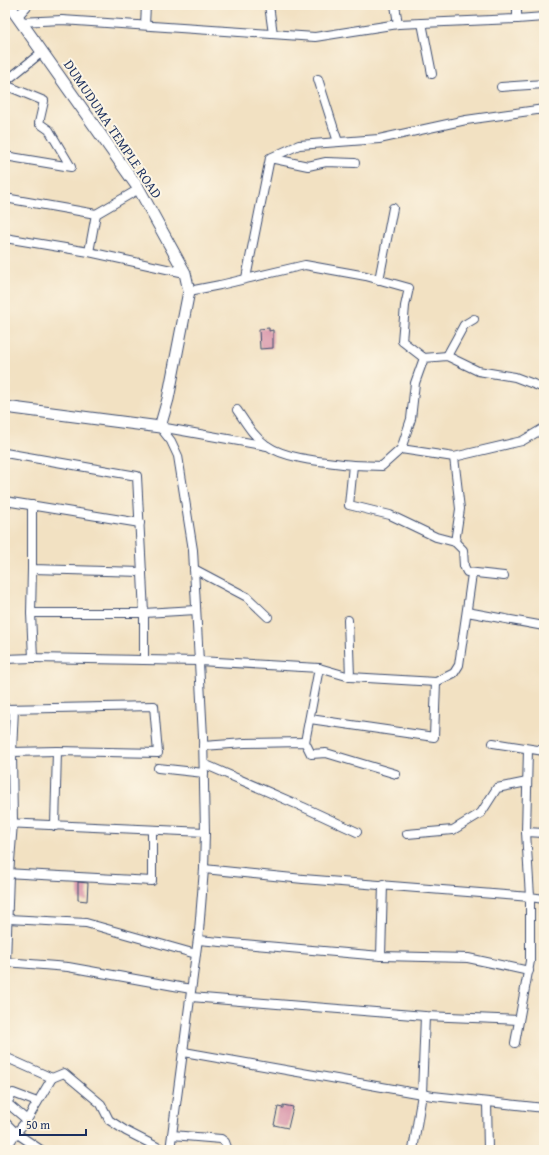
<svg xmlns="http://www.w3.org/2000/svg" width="549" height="1155" viewBox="0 0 549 1155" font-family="'Gentium Book Plus',serif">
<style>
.building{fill:#d68da5}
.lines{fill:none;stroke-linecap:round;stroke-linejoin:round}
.minor-casing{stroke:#3b4a6d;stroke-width:10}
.tertiary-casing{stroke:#3b4a6d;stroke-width:13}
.minor{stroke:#fff;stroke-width:8}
.tertiary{stroke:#fff;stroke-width:11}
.labels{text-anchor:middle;stroke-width:4;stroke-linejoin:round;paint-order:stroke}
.street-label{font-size:14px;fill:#1b2f5e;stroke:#fcf5e5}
</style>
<rect width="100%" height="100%" fill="#fcf5e5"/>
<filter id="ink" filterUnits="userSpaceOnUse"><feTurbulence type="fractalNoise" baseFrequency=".025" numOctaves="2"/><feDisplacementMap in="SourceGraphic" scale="8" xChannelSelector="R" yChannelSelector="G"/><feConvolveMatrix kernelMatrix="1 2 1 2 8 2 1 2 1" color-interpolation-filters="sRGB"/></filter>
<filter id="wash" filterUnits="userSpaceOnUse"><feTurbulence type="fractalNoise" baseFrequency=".012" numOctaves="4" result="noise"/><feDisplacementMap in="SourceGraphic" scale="16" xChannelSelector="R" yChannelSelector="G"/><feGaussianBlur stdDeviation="0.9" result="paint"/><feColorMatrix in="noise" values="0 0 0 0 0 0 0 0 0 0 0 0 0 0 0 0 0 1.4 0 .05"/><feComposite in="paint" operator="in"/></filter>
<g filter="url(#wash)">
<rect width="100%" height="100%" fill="#f2e1c2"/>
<g id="blocks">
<!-- building -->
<g class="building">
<polygon points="269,328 269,331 273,330 273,348 260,349 259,329"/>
<polygon points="78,882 88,883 87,901 78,900"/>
<polygon points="283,1105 293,1107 288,1128 274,1125 278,1107 283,1108"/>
</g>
</g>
</g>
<g filter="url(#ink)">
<use href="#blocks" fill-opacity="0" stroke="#3b4a6d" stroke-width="1"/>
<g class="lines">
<!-- minor casing -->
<g class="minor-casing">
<g id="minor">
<polyline points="269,5 273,34"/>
<polyline points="395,5 398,24"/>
<polyline points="517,5 517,19"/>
<polyline points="17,17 28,5"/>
<polyline points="20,22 62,20 315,37 398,24 517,19 544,17"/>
<polyline points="422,23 432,74"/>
<polyline points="145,25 146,5"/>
<polyline points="318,79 338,142"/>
<polyline points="5,82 42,52"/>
<polyline points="5,85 44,101 39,123 49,130 71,167 5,156"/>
<polyline points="501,87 544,84"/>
<polyline points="270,158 299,145 379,139 466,120 544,109"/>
<polyline points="5,198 96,214"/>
<polyline points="5,238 89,252 185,273"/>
<polyline points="89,252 96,214 139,189"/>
<polyline points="246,278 270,158 308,166 326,162 355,163"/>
<polyline points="379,280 393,208"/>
<polyline points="189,291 220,285 305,265 366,276 409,288 405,306 402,341 424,358 447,356 478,371 515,377 544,388"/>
<polyline points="447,356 464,325 474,319"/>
<path d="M237,410C246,423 253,436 266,445C287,460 328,462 353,465L349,505L390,515L436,537L455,542L463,550L464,566L467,572L504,576"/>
<polyline points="160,427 171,441 178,456 193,550 203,737 205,832 204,869 199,931 170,1150"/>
<polyline points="160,427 267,446"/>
<polyline points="401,449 454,457"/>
<polyline points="5,453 137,476 144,613 196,610"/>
<polyline points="353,465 382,466 401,449 411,419 415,383 424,358"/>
<polyline points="5,501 140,523"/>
<polyline points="32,505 32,569 142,572"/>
<polyline points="455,542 460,509 454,457 522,441 544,428"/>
<polyline points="32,569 31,613 144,613 144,660"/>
<polyline points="194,569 247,597 268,617"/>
<polyline points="467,612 544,626"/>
<polyline points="31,613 33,658 199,661 319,668 305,742"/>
<polyline points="348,620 350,677"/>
<polyline points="5,659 33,658"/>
<polyline points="319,668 350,677 436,682 454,673 459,665 472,574"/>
<polyline points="5,709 154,706 158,753 57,751 55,826"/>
<polyline points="310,719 434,737 436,682"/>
<polyline points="493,743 544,751"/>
<polyline points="203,746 245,743 305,742 311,754 326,753 396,774"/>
<polyline points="528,749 526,832 530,897 544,899"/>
<polyline points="12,752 14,709"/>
<polyline points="204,764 303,807 357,832"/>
<polyline points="158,768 204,773"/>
<polyline points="5,823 205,832"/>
<polyline points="526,832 544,833"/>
<polyline points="407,834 453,830 481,813 497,788 527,782"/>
<polyline points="204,869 303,879 530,897 530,961 515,1043"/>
<polyline points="5,873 152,881 152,830"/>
<polyline points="8,919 86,923 196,954"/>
<polyline points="198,940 381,956 468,958 529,971"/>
<polyline points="381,956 383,884"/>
<polyline points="5,962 68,967 191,989"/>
<polyline points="6,962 9,874 13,823 12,752 57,751"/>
<polyline points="191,997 425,1016 519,1020"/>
<polyline points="184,1052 433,1096 544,1108"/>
<polyline points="5,1057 52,1078 27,1120 16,1133 41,1150"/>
<polyline points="52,1078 64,1073 101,1104 109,1120 126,1131 163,1150"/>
<polyline points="487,1102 488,1150"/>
<polyline points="27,1120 7,1103 13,1093 37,1102"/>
<polyline points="5,1122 16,1133 5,1150"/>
<polyline points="172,1135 221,1139 225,1142 228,1150"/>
<polyline points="413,1150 422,1094 425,1016"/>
</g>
</g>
<!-- tertiary casing -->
<g class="tertiary-casing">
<polyline id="tertiary" points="5,407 160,427 168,399 189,291 185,273 139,189 9,5"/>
</g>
<!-- minor -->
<use href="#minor" class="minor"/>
<!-- tertiary -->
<use href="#tertiary" class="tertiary"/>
</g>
</g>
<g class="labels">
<!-- street labels -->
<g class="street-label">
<text transform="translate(113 129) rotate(56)" y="5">DUMUDUMA TEMPLE ROAD</text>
</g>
</g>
<!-- margin -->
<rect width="549" height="1155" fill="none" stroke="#fcf5e5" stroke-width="20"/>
<!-- scale -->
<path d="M20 1129v6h66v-6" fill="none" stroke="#1b2f5e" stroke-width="2"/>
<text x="26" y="1129" font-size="12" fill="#1b2f5e" stroke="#fcf5e5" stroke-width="3" paint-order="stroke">50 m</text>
</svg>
